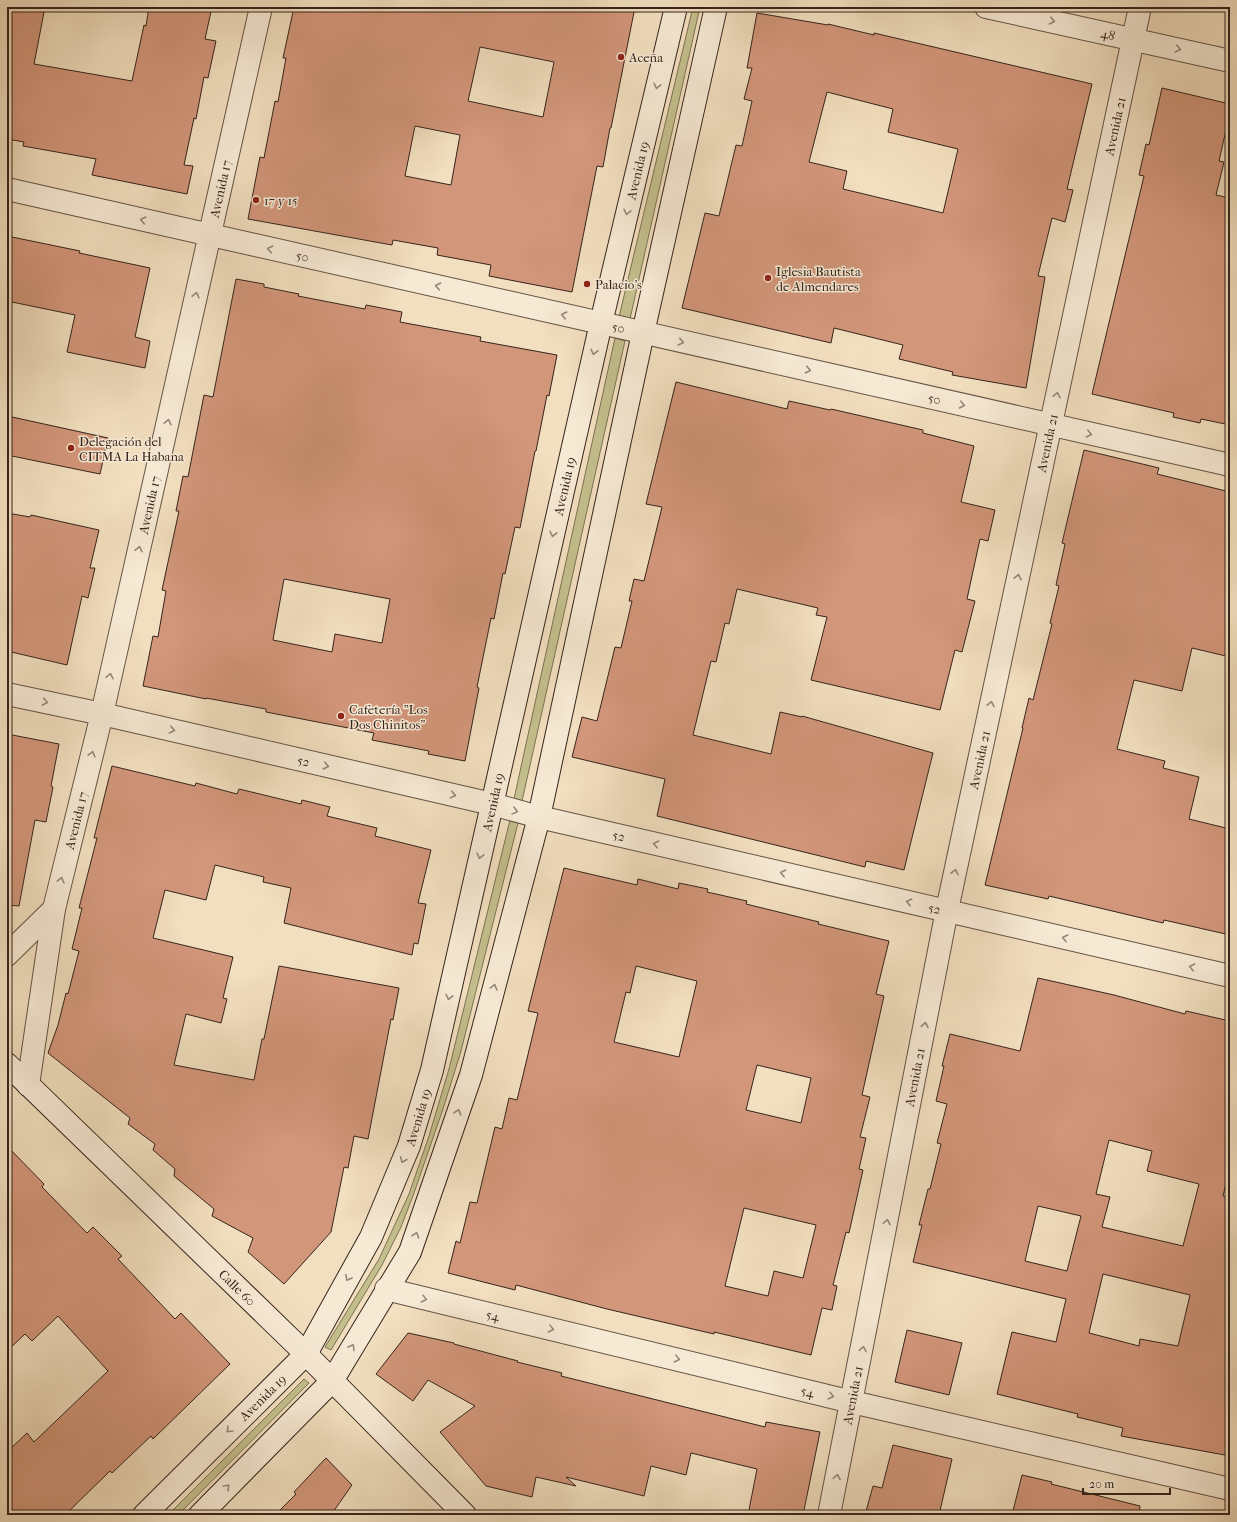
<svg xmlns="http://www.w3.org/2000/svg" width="1237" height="1522" viewBox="0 0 1237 1522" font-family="'IM FELL French Canon',serif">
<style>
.green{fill:#c3bf8c;stroke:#7c7254}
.building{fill:#d2967a;stroke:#35241c;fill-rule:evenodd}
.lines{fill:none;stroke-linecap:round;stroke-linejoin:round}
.street-casing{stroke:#645345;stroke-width:24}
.secondary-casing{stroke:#35241c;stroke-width:24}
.street{stroke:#f7ead5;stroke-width:22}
.secondary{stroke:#f7ead5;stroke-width:22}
.oneway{stroke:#968778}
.poi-dot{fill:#8f2418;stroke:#f7ead5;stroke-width:1.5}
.labels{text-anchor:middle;stroke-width:3;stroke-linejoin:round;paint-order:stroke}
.street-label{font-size:13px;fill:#35241c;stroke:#f7ead5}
.poi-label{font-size:13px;fill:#35241c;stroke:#f7ead5;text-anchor:start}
</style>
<rect width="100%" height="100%" fill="#f2dfbf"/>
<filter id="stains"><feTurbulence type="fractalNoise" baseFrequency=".005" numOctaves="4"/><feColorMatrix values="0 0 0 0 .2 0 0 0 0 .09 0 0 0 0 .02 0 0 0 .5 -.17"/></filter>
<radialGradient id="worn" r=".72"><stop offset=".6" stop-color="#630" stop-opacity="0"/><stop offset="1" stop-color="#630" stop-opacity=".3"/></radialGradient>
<!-- green -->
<g class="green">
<polygon points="693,7 700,7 630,319 619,317"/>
<polygon points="615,338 625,341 522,801 514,799"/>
<polygon points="510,820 518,823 461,1051 443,1109 414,1193 401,1227 382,1265 331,1350 325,1347 379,1259 409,1194 429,1136 449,1069"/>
<polygon points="304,1379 309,1383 178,1515 168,1515"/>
</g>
<!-- building -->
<g class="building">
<polygon points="7,7 45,7 34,64 132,81 144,25 146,26 149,7 212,7 205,39 216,41 208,78 204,77 196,119 194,118 184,165 193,166 187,194 92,175 96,159 23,146 24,142 7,139"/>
<path d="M294,7H635L611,128H610L603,167L597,166L572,292L489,276L491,265L437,255L438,248L393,240L392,245L248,219L260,157L264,158L275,101L278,102L286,58H283ZM480,47L554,62L543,117L468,101ZM415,126L460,135L451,185L405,176Z"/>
<path d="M757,13L828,25V24L874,35V33L1092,84L1067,189L1073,190L1065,222L1052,218L1038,276L1045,277L1026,388L952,375L953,372L899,359L903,345L834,328L831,343L682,308L705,213L719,216L736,145L742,146L752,101L744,99L752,68H747ZM827,92L893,109L888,132L958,149L943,213L843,189L847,171L809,162Z"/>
<polygon points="1162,88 1230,104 1230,112 1219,161 1224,162 1216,195 1230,198 1230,425 1201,419 1200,423 1173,417 1174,413 1092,394 1144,176 1139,175 1146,144 1149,145"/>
<polygon points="7,236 80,251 79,253 150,268 135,337 150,341 145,368 67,352 75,315 7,301"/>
<path d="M236,279L264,284V287L299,294L298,296L365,309L366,305L402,312L400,322L481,337L480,341L557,355L549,396L547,395L536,451H535L520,528L515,527L505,574L503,573L494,619L491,618L477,687L479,688L465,761L428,754L429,751L372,740L374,733L266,712V709L206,698V699L143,686L153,636L158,637L166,591L162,590L179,511H176L183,476L188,477L204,395L213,397ZM284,579L390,599L382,643L335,634L332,652L273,640Z"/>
<polygon points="676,382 787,409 789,401 830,410 831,409 923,430 923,433 974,446 961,502 995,510 988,541 980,539 967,599 975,601 962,652 955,650 940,710 811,680 827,617 816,615 818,608 737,589 729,624 725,623 716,662 711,661 693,735 771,754 780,712 802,717 802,716 933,753 904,870 866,861 865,867 657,816 665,779 572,757 582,717 597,721 615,647 621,648 632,601 629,601 634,579 644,581 662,507 646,504"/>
<polygon points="12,417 108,438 100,474 7,455 7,440"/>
<polygon points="1084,450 1159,468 1157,474 1230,492 1230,657 1192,648 1182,691 1134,680 1117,749 1165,761 1163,768 1199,777 1189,819 1230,829 1230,935 1164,920 1163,923 1049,896 1048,899 985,885 1023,728 1022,728 1029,698 1033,700 1052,624 1050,623 1059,586 1056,585 1065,544 1062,543"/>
<polygon points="7,513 30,517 31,515 99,530 90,568 95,568 88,598 82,596 67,665 7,651"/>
<polygon points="7,734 59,744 51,786 53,787 46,822 35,820 19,906 7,905"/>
<polygon points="112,766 195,786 196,783 237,794 239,789 301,804 302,800 330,807 327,816 377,828 375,836 431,850 418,903 426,904 418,944 414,943 412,955 284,923 291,888 263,882 264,877 215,865 206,900 165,890 153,938 233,957 223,998 227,999 221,1023 186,1014 174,1065 254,1080 262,1039 264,1039 279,966 399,988 393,1020 391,1019 368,1139 354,1136 348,1168 344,1167 331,1232 284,1284 248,1252 253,1238 212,1216 214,1209 174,1176 175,1169 153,1150 155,1144 128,1124 130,1118 48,1053 58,1025 66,993 68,994 79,951 72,949 82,908 79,908 97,838 94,838"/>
<path d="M564,868L637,885L638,879L678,889L679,883L708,889L707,892L747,901L746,904L819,922L818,924L889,941L876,994L884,996L862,1095L870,1097L860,1137L866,1138L859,1169L863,1170L849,1233L846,1232L833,1285L837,1286L832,1310L822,1308L811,1355L714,1332V1334L607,1309L516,1285L515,1290L448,1273L456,1241L460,1243L470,1202L477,1203L495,1127L502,1129L509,1098L517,1100L538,1013L528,1011ZM636,966L697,981L679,1057L614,1042L626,992L630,993ZM757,1065L811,1078L801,1123L746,1110ZM744,1208L816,1225L803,1278L774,1271L768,1296L725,1286Z"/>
<path d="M1038,978L1114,995L1185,1014L1186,1011L1230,1021V1167L1223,1196L1230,1198V1456L1121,1436L1123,1428L1077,1417L1078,1414L997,1394L1012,1332L1056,1342L1066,1299L913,1262L922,1225H919L928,1189H930L941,1144L937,1143L947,1104L936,1101L944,1066H942L950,1034L1020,1051ZM1109,1140L1152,1151L1147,1171L1199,1184L1183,1246L1102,1227L1110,1197L1096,1194ZM1038,1206L1081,1216L1067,1271L1025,1261ZM1103,1274L1190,1295L1178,1346L1140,1339L1139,1346L1089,1333Z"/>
<polygon points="7,1146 44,1184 42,1187 87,1233 93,1227 122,1256 118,1259 175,1319 181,1313 230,1364 153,1439 151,1436 112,1473 110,1471 65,1515 7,1515 7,1452 27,1433 34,1442 108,1371 58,1316 32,1341 25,1334 7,1351"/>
<polygon points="907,1330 962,1343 949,1395 895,1382"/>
<polygon points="408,1333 454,1343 454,1344 518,1361 517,1362 562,1373 561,1376 765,1427 766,1422 820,1432 803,1515 748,1515 757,1469 691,1453 686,1475 651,1466 644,1496 566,1477 576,1486 536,1477 532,1497 486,1486 440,1432 475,1406 428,1380 413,1401 376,1374"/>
<polygon points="893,1445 952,1459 939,1515 865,1515 873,1486 882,1488"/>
<polygon points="326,1458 352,1485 331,1515 275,1515 296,1494 294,1492"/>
<polygon points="1022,1475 1052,1482 1051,1484 1140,1506 1139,1515 1012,1515"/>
</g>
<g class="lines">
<!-- street casing -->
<g class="street-casing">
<g id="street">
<path id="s1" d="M986,7L1230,61"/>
<path id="s2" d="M7,189L1230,465"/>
<path id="s3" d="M7,694L102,714L492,804L539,817L1230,976"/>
<path id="s4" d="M7,955L54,909L102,714L261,7"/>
<polyline points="28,1085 54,909"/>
<path id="s5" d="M386,1289L852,1402L1230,1489"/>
<path id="s6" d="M829,1515L947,910L1140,7"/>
</g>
</g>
<!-- secondary casing -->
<g class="secondary-casing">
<g id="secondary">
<path id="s7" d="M7,1064L306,1354L465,1515"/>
<path id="s8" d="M144,1515L306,1354L371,1237L409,1146L432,1070L601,323L676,7"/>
<polyline points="200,1515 332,1381 410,1252 471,1075 539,817 643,333 716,7"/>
</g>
</g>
<!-- street -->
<use href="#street" class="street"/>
<!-- secondary -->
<use href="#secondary" class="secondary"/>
</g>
<!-- one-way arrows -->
<defs><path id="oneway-chevron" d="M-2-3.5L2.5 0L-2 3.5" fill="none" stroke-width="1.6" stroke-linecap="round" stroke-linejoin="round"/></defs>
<g class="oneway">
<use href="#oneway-chevron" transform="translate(1052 21) rotate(12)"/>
<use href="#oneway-chevron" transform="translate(1178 49) rotate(13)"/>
<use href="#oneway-chevron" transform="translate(657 86) rotate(103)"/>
<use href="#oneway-chevron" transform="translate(627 212) rotate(103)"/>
<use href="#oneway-chevron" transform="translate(143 220) rotate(-167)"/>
<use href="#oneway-chevron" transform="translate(270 249) rotate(-167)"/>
<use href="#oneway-chevron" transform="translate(438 286) rotate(-167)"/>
<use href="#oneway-chevron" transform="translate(196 295) rotate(-77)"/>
<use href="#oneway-chevron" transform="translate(564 315) rotate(-167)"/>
<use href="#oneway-chevron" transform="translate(681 342) rotate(13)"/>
<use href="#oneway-chevron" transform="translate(594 352) rotate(103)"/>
<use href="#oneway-chevron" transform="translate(808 370) rotate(13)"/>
<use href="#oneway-chevron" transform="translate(1057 395) rotate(-78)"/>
<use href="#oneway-chevron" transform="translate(962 405) rotate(13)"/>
<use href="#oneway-chevron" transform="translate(168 422) rotate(-77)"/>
<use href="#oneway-chevron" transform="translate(1089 434) rotate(13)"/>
<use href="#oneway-chevron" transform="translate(553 534) rotate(103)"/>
<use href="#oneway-chevron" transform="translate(139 549) rotate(-77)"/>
<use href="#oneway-chevron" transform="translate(1018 577) rotate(-78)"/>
<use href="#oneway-chevron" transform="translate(110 676) rotate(-77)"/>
<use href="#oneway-chevron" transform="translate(45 702) rotate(12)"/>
<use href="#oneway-chevron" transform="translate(991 704) rotate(-78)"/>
<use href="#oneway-chevron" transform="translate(172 730) rotate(13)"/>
<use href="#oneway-chevron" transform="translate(92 754) rotate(-76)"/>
<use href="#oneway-chevron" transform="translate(326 766) rotate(13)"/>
<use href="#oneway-chevron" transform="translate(453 795) rotate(13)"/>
<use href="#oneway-chevron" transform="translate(515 811) rotate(15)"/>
<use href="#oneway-chevron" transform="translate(656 844) rotate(-167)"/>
<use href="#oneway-chevron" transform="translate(480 856) rotate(103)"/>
<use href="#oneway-chevron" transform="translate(955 872) rotate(-78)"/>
<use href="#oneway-chevron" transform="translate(783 873) rotate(-167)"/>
<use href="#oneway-chevron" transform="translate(61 880) rotate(-76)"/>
<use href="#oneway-chevron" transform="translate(909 902) rotate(-167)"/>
<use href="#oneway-chevron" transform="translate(1065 938) rotate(-167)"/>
<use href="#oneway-chevron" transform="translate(1192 967) rotate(-167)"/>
<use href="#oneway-chevron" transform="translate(494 987) rotate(-75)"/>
<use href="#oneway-chevron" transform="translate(449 997) rotate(103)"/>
<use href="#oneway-chevron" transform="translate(925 1025) rotate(-79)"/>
<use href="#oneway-chevron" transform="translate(458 1112) rotate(-71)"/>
<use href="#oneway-chevron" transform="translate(403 1160) rotate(113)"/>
<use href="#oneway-chevron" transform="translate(887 1222) rotate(-79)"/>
<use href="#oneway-chevron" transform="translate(416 1235) rotate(-71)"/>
<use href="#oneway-chevron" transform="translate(348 1278) rotate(119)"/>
<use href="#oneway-chevron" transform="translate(424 1299) rotate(14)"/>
<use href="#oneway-chevron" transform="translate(551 1329) rotate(14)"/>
<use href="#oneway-chevron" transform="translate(352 1347) rotate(-59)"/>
<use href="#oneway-chevron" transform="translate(863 1349) rotate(-79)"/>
<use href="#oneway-chevron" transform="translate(677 1359) rotate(14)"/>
<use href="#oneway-chevron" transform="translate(831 1396) rotate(14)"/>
<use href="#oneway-chevron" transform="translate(229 1430) rotate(135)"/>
<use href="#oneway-chevron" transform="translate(837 1477) rotate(-79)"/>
<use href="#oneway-chevron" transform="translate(227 1487) rotate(-45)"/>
</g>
<!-- markers -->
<g class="poi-dot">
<circle cx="621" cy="57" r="4"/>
<circle cx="256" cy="200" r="4"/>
<circle cx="768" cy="278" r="4"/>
<circle cx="587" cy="284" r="4"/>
<circle cx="71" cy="448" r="4"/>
<circle cx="341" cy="716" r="4"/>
</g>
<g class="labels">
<!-- street labels -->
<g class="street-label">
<text dy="5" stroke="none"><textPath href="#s1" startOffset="125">48</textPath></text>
<text dy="5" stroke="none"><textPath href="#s6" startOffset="1418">Avenida 21</textPath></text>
<text dy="5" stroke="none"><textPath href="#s8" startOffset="1463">Avenida 19</textPath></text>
<text dy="5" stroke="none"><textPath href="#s4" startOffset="805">Avenida 17</textPath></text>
<text dy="5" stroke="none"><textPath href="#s2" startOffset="303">50</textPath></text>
<text dy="5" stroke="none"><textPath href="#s2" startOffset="627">50</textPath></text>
<text dy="5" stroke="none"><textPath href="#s2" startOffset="951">50</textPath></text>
<text dy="5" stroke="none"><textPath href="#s6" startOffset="1094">Avenida 21</textPath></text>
<text dy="5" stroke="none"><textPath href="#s8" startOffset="1139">Avenida 19</textPath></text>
<text dy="5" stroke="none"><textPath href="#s4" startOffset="481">Avenida 17</textPath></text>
<text dy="5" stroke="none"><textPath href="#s6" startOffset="770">Avenida 21</textPath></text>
<text dy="5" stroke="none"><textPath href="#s3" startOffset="304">52</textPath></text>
<text dy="5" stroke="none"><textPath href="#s8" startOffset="815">Avenida 19</textPath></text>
<text dy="5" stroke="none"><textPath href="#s4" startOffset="157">Avenida 17</textPath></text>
<text dy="5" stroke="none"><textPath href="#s3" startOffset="628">52</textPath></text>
<text dy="5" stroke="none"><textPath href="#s3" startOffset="952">52</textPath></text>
<text dy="5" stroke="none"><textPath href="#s6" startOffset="446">Avenida 21</textPath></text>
<text dy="5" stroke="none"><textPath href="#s8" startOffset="491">Avenida 19</textPath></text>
<text dy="5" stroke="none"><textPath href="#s7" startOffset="321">Calle 60</textPath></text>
<text dy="5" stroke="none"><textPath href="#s5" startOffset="110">54</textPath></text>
<text dy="5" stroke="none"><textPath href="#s5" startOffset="434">54</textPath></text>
<text dy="5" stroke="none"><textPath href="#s6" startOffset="122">Avenida 21</textPath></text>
<text dy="5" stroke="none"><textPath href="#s8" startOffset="167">Avenida 19</textPath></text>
</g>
<!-- poi labels -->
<g class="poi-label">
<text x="629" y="62">Aceña</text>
<text x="264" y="205">17 y 15</text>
<text x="776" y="276">Iglesia Bautista<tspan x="776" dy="15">de Almendares</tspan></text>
<text x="595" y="289">Palacio’s</text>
<text x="79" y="446">Delegación del<tspan x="79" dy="15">CITMA La Habana</tspan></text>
<text x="349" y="714">Cafetería "Los<tspan x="349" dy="15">Dos Chinitos"</tspan></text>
</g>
</g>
<!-- margin -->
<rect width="1237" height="1522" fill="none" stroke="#f2dfbf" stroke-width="24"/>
<rect x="8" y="8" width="1221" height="1506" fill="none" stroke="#35241c" stroke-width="2"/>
<rect x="12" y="12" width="1213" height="1498" fill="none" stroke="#35241c"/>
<!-- scale -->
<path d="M1083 1488v6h87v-6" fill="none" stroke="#35241c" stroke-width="2"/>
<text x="1089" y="1488" font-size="12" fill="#35241c" stroke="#f7ead5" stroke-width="3" paint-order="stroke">20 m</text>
<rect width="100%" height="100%" filter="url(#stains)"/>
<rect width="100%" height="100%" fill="url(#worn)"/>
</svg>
